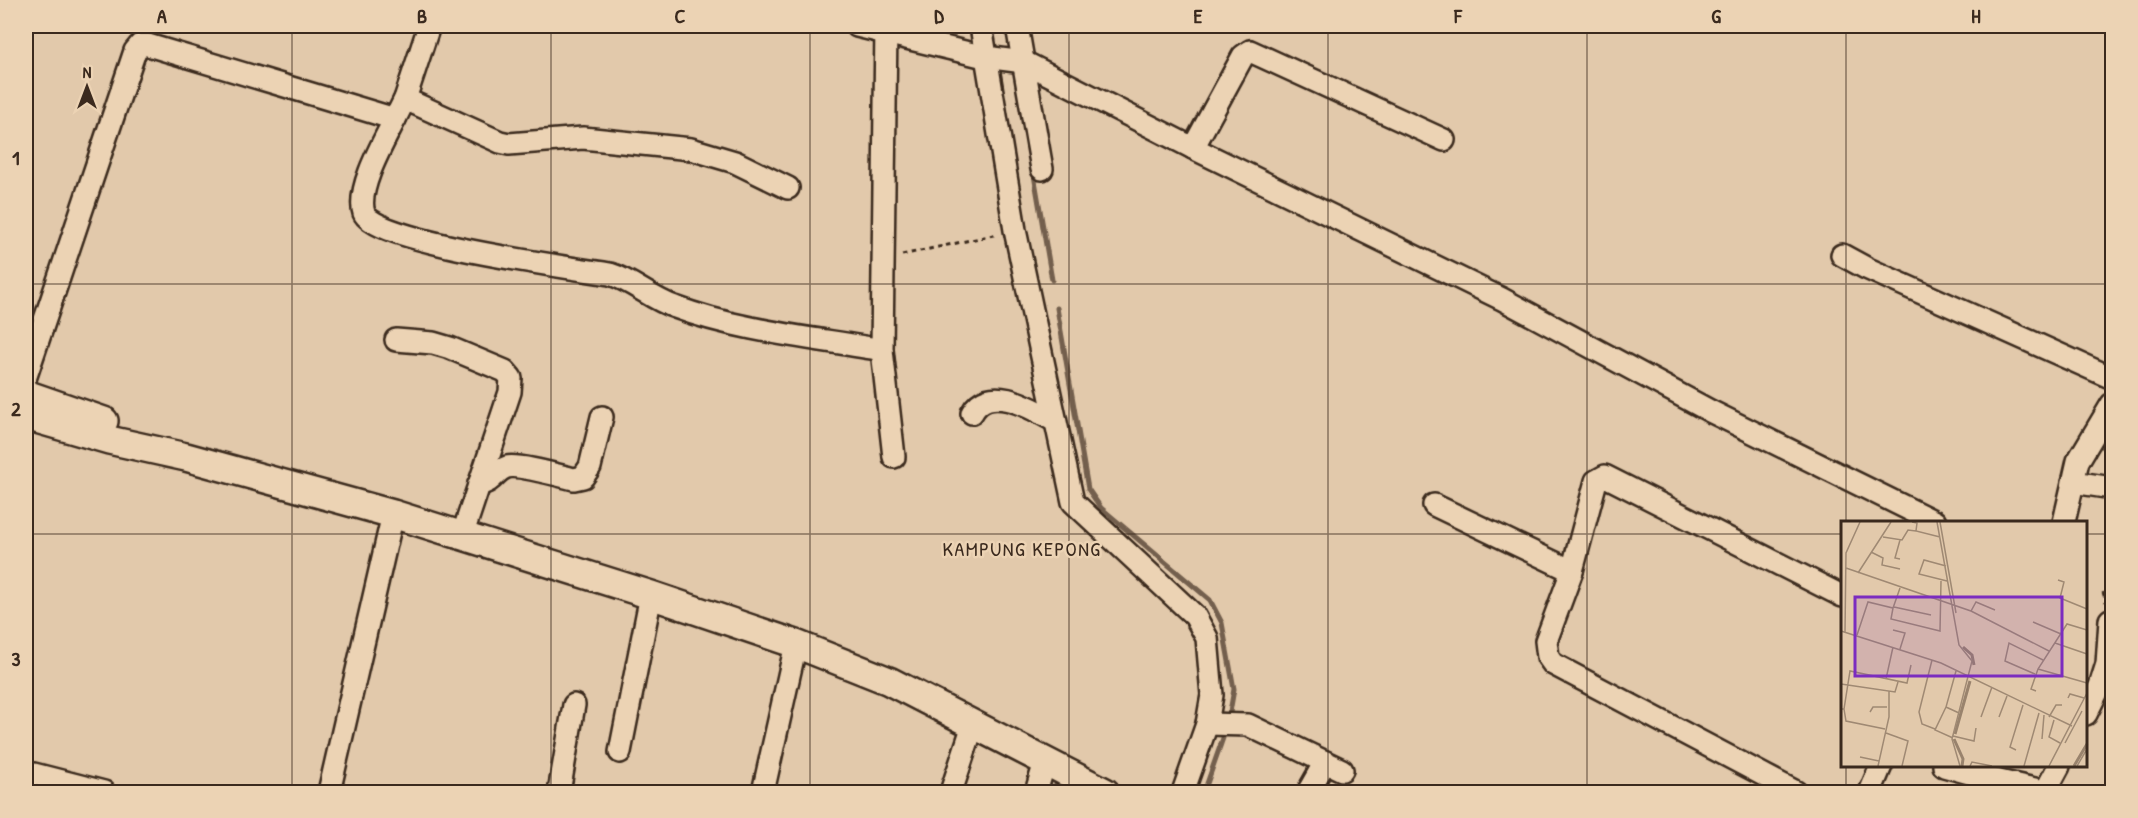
<svg xmlns="http://www.w3.org/2000/svg" width="2138" height="818" viewBox="0 0 2138 818" font-family="'Patrick Hand',sans-serif">
<style>
.lines{fill:none;stroke-linecap:round;stroke-linejoin:round}
.stream{stroke:#735f4d;stroke-width:5}
.minor-casing{stroke:#3b2a1e;stroke-width:26}
.major-casing{stroke:#3b2a1e;stroke-width:32}
.path{stroke:#3b2a1e;stroke-width:3;stroke-dasharray:4.5 4.5;stroke-linecap:butt}
.minor{stroke:#ecd3b4;stroke-width:21}
.major{stroke:#ecd3b4;stroke-width:27}
.grid{fill:none;stroke:#3b2a1e;stroke-width:1.5;stroke-opacity:0.55}
.labels{text-anchor:middle;stroke-width:5;stroke-linejoin:round;paint-order:stroke}
.neighbourhood-label{font-size:20px;letter-spacing:1.5px;fill:#3b2a1e;stroke:#ecd3b4}
.inset-river{fill:none;stroke:#99836d;stroke-width:3}
.inset-road{fill:none;stroke:#9f8973;stroke-width:1.5}
.view{fill:#7b2cbf;fill-opacity:0.15;stroke:#7b2cbf;stroke-width:3}
.inset-edge{fill:none;stroke:#3b2a1e;stroke-width:3}
.neatline{fill:none;stroke:#3b2a1e;stroke-width:2}
.grid-label{font-size:20px;text-anchor:middle;font-weight:bold;fill:#3b2a1e}
</style>
<rect width="100%" height="100%" fill="#e2c9ab"/>
<filter id="ink" filterUnits="userSpaceOnUse"><feTurbulence type="fractalNoise" baseFrequency=".0167" numOctaves="2"/><feDisplacementMap in="SourceGraphic" scale="12" xChannelSelector="R" yChannelSelector="G"/><feConvolveMatrix kernelMatrix="1 2 1 2 8 2 1 2 1" color-interpolation-filters="sRGB"/></filter>
<g filter="url(#ink)">
<g class="lines">
<!-- stream -->
<g class="stream">
<polyline points="1033,169 1052,280"/>
<polyline points="1057,308 1088,489 1101,508 1210,600 1222,623 1234,689 1229,718"/>
<polyline points="1204,792 1223,738"/>
</g>
<!-- minor casing -->
<g class="minor-casing">
<g id="minor">
<polyline points="857,26 985,57 1024,62 1193,148 1243,56 1250,51 1444,140"/>
<polyline points="981,26 1015,230 1073,502 1195,616 1207,638 1212,695 1207,724 1183,792"/>
<polyline points="1017,26 1042,169"/>
<polyline points="405,99 500,142 509,144 583,138 691,149 735,162 788,188"/>
<path d="M395,119C384,141 356,189 364,213C375,242 573,268 610,274C633,281 651,299 675,307C739,331 814,338 882,350L886,26"/>
<polyline points="1193,148 1502,299 1710,411 1935,522"/>
<polyline points="1842,255 1866,268 2112,378"/>
<polyline points="396,340 433,343 450,348 505,371 511,378 510,392 462,536"/>
<polyline points="882,350 894,457"/>
<polyline points="26,376 135,51 140,45 148,45 395,119 405,99 429,26"/>
<path d="M972,413C989,381 1033,409 1055,421"/>
<polyline points="2073,482 2112,488"/>
<path d="M479,484C495,482 494,471 507,467C518,464 561,476 574,479L583,477L590,467L602,417"/>
<polyline points="1434,505 1572,571"/>
<polyline points="2064,522 2078,461 2112,404"/>
<polyline points="2086,714 2100,686 2107,664 2110,620"/>
<polyline points="1207,724 1248,725 1342,770"/>
<polyline points="620,752 651,595"/>
<polyline points="1944,766 1999,781 2048,792"/>
<polyline points="26,772 104,792"/>
<polyline points="329,792 393,514"/>
<polyline points="559,792 574,705"/>
<polyline points="763,792 796,644"/>
<polyline points="951,792 973,725"/>
<polyline points="1036,792 1045,762"/>
<polyline points="1308,792 1325,762"/>
<polyline points="1796,792 1553,664 1548,657 1546,641 1572,571 1596,481 1605,476 1842,596"/>
<polyline points="1870,792 1881,766"/>
<polyline points="2045,792 2059,766"/>
</g>
</g>
<!-- major casing -->
<g class="major-casing">
<g id="major">
<polyline points="26,394 104,421"/>
<polyline points="26,416 109,440 186,457 393,514 651,595 796,644 889,681 1105,792"/>
</g>
</g>
<!-- path -->
<g class="path">
<polyline points="902,255 998,234"/>
<polyline points="2103,592 2106,602"/>
</g>
<!-- minor -->
<use href="#minor" class="minor"/>
<!-- major -->
<use href="#major" class="major"/>
</g>
</g>
<!-- grid -->
<path class="grid" d="M292,26V792M551,26V792M810,26V792M1069,26V792M1328,26V792M1587,26V792M1846,26V522M26,284H2112M26,534H1842M2086,534H2112M1846,766V792"/>
<g class="labels">
<!-- neighbourhood labels -->
<g class="neighbourhood-label">
<text x="1022" y="556">KAMPUNG KEPONG</text>
</g>
</g>
<!-- overview -->
<g transform="translate(1841 521)">
<rect width="246" height="246" fill="#e2c9ab"/>
<path class="inset-river" d="M122,126L131,134L133,144M114,213L129,160M113,218L122,238L121,245M233,245L246,223"/>
<path class="inset-road" d="M71,1L76,2L75,10L99,16M96,1L118,124L131,140L111,218L119,245M99,1L115,92M42,16L61,19L67,9L75,10M59,19L54,37L59,38M30,31L42,37L41,44L59,48M105,45L83,39L78,53L106,60M5,47L130,90L135,81L154,89M17,52L50,1M217,59L223,61L219,77L246,88M53,86L90,94M52,87L50,98L99,110L100,60M130,90L208,130M192,101L220,113M52,109L64,112L59,128M0,110L100,142L231,205M4,111L5,32L19,1M16,114L27,81L52,87L59,67M214,122L246,133M91,139L78,191L81,203L94,208M197,148L246,162M115,150L105,186L118,192M194,153L164,140L168,122L202,139M45,158L52,126M0,163L54,171L57,161M195,170L190,168L197,148L226,103L246,109M227,177L229,173L243,177M105,186L94,209L112,217M0,188H3L9,150L66,162L70,144M3,188L5,200L44,208M29,191L32,186H46M140,196L151,166M158,196L166,175M208,196L215,184H221M213,199L208,216L219,222M45,212L67,220L61,245M112,215L133,220L135,207M201,218L203,194M224,222L241,190M175,229L169,226L182,184M19,236L38,240M37,245L48,196V170M129,245L131,241L151,245M183,245L198,192M208,245L246,172M236,245L246,228"/>
<path class="view" d="M14,76H221V155H14Z"/>
<rect width="246" height="246" class="inset-edge"/>
</g>
<!-- margin -->
<rect width="2138" height="818" fill="none" stroke="#ecd3b4" stroke-width="66"/>
<!-- north arrow -->
<g transform="translate(87 87)" stroke="#ecd3b4" stroke-width="4.5" paint-order="stroke">
<path d="M0-4.5L10 22L0 15L-10 22Z" fill="#3b2a1e"/>
<text y="-9" font-size="16" font-weight="bold" text-anchor="middle" fill="#3b2a1e">N</text>
</g>
<rect x="33" y="33" width="2072" height="752" class="neatline"/>
<g class="grid-label">
<text x="162" y="23">A</text>
<text x="422" y="23">B</text>
<text x="680" y="23">C</text>
<text x="939" y="23">D</text>
<text x="1198" y="23">E</text>
<text x="1458" y="23">F</text>
<text x="1716" y="23">G</text>
<text x="1976" y="23">H</text>
<text x="16" y="165">1</text>
<text x="16" y="416">2</text>
<text x="16" y="666">3</text>
</g>
</svg>
